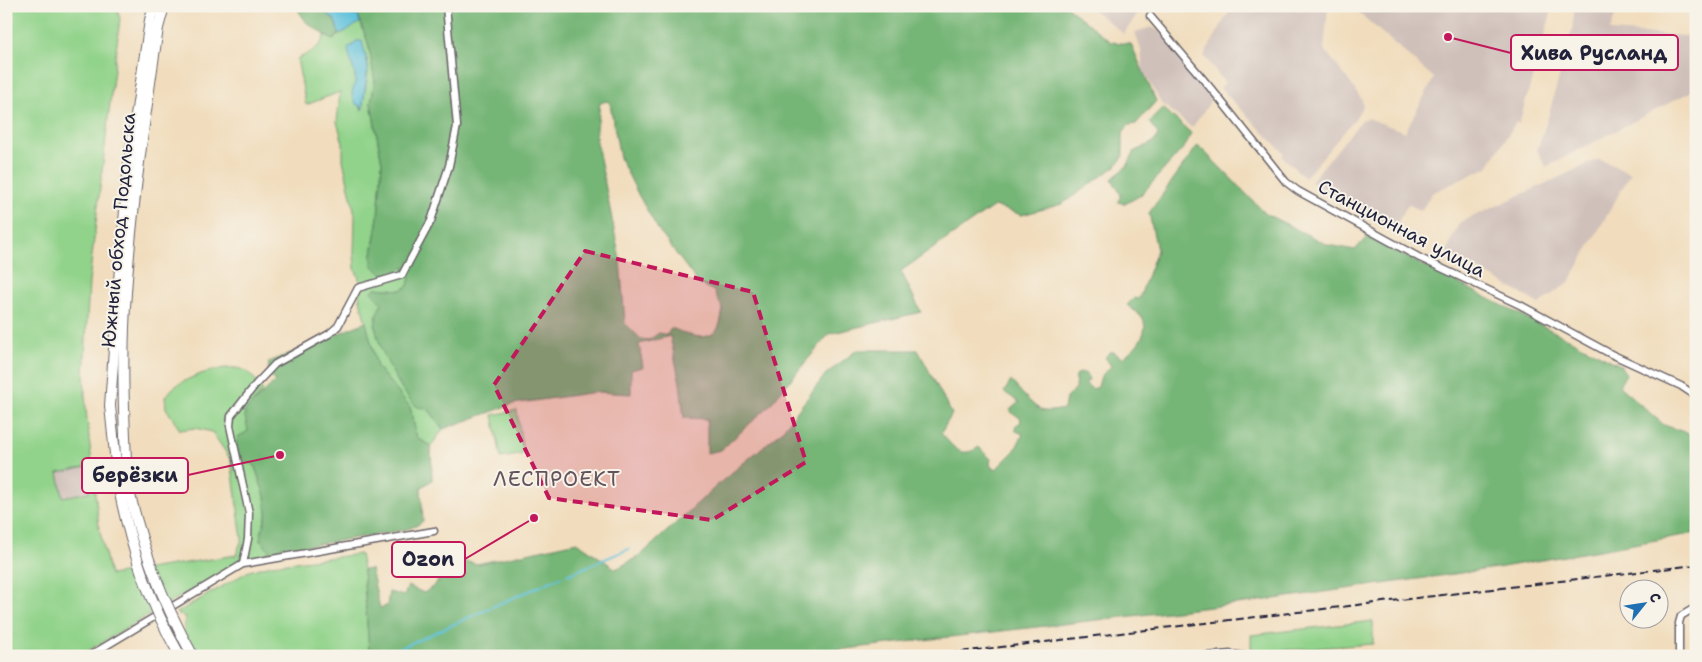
<svg xmlns="http://www.w3.org/2000/svg" width="1702" height="662" viewBox="0 0 1702 662" font-family="'Shantell Sans',sans-serif">
<style>
.industrial{fill:#cfc0ba}
.green{fill:#91d38a;stroke:#5a7a62;fill-rule:evenodd}
.forest{fill:#74b576;stroke:#4b6c58;fill-rule:evenodd}
.water{fill:#5dc1db;stroke:#40728b}
.lines{fill:none;stroke-linecap:round;stroke-linejoin:round}
.stream{stroke:#5dc1db;stroke-width:2}
.minor-casing{stroke:#6a6368;stroke-width:9}
.primary-casing{stroke:#6a6368;stroke-width:12}
.minor{stroke:#fff;stroke-width:6}
.primary{stroke:#fff;stroke-width:10}
.rail{stroke:#22223b;stroke-width:2;stroke-dasharray:8 4;stroke-linecap:butt}
.primary-bridge-casing{stroke:#6a6368;stroke-width:12;stroke-linecap:butt}
.primary-bridge{stroke:#fff;stroke-width:10}
.marked{fill:#c2185b;fill-opacity:0.2;stroke:#c2185b;stroke-width:4;stroke-dasharray:10 6;stroke-linejoin:round}
.labels{text-anchor:middle;stroke-width:4;stroke-linejoin:round;paint-order:stroke}
.street-label{font-size:19px;fill:#22223b;stroke:#f7f3e8}
.quarter-label{font-size:21px;letter-spacing:1px;fill:#64525d;stroke:#f7f3e8}
.leader{fill:none;stroke:#c2185b;stroke-width:2}
.callout-dot{fill:#c2185b;stroke:#f7f3e8;stroke-width:2}
.callout{fill:#f7f3e8;stroke:#c2185b;stroke-width:2}
.callout-label{font-size:20px;text-anchor:middle;font-weight:bold;fill:#22223b}
</style>
<rect width="100%" height="100%" fill="#f7f3e8"/>
<filter id="ink" filterUnits="userSpaceOnUse"><feTurbulence type="fractalNoise" baseFrequency=".02" numOctaves="2"/><feDisplacementMap in="SourceGraphic" scale="10" xChannelSelector="R" yChannelSelector="G"/><feConvolveMatrix kernelMatrix="1 2 1 2 8 2 1 2 1" color-interpolation-filters="sRGB"/></filter>
<filter id="wash" filterUnits="userSpaceOnUse"><feTurbulence type="fractalNoise" baseFrequency=".0096" numOctaves="4" result="noise"/><feDisplacementMap in="SourceGraphic" scale="20" xChannelSelector="R" yChannelSelector="G"/><feGaussianBlur stdDeviation="1.12" result="paint"/><feColorMatrix in="noise" values="0 0 0 0 0 0 0 0 0 0 0 0 0 0 0 0 0 1.4 0 .05"/><feComposite in="paint" operator="in"/></filter>
<g filter="url(#wash)">
<rect width="100%" height="100%" fill="#f1ddbd"/>
<!-- industrial -->
<g class="industrial">
<polygon points="1088,6 1149,6 1145,11 1141,8 1124,34"/>
<polygon points="1232,6 1328,6 1324,49 1346,77 1362,100 1363,106 1354,120 1305,178 1282,156 1284,153 1220,88 1225,83 1204,56"/>
<polygon points="1351,6 1553,6 1519,124 1516,122 1488,167 1432,193 1421,211 1408,204 1394,229 1311,181 1362,120 1368,118 1405,132 1434,78"/>
<polygon points="1575,6 1618,6 1610,31 1686,36 1696,39 1696,89 1546,167 1537,150 1547,121 1572,30"/>
<polygon points="1152,27 1163,33 1210,90 1212,96 1208,105 1192,128 1161,103 1143,70 1141,50 1135,32"/>
<polygon points="1599,159 1631,173 1569,282 1539,304 1484,272 1446,252 1459,223"/>
<polygon points="87,467 88,473 87,478 90,492 63,497 58,473"/>
</g>
<!-- green -->
<g class="green">
<path d="M6,6H119L118,13L120,18L89,282L84,375L86,410L99,527L110,575L236,555L242,539L231,460L212,432L196,428L180,430L166,408L165,397C168,394 170,391 173,388C187,377 229,361 246,371C253,376 259,384 263,391L245,411L254,464L265,496L267,512L260,539L270,552L241,561L86,652L78,656H6ZM87,467L89,492L63,497L58,473Z"/>
<path d="M360,22L368,43L375,81L371,103L382,163L378,217L372,254L405,267L410,277L408,286L401,290L375,288L371,292L382,303L376,317L375,328L387,359L402,389L430,411L443,429L431,446L417,438L410,407L377,367L360,300L359,295L361,284L355,268L354,254L355,215L343,160V143L337,122L340,92L306,105L297,59C307,54 323,47 324,35L334,40C341,32 351,28 360,22ZM356,41H358C361,47 365,53 367,59C371,71 363,94 363,108L361,109L360,106L356,104L352,93L356,84L355,75L353,68L352,46Z"/>
<polygon points="517,410 523,454 501,458 493,415"/>
<polygon points="360,554 363,570 369,650 379,656 182,656 185,617 176,613 249,571 271,565"/>
<polygon points="1373,621 1373,644 1273,651 1251,649 1251,635"/>
</g>
<!-- forest -->
<g class="forest">
<path d="M295,6H326L328,15C336,18 336,26 339,34L333,40L307,23Z"/>
<path d="M350,6H1066L1111,42L1131,44L1156,101L1136,124L1129,125L1123,132V157L1116,166L1062,204L1022,215L994,206L901,271L921,312L829,334L768,407L721,450L707,453V419L684,418L680,383L670,336L639,344L643,367L631,370V394L596,392L513,404L443,429L430,411L426,408C422,408 418,408 415,405C401,392 378,348 376,329C374,320 378,311 382,303L371,292L375,288L401,290L408,286L410,277L405,267C389,275 385,279 372,265V254L378,217L382,163L371,103L375,81L368,43L358,15H354L351,14ZM607,101L610,104L620,158L639,196L659,231L699,284L714,291L723,310C721,316 721,325 717,330C705,344 685,333 671,328L667,335L659,333L649,340L641,339L625,323L620,260L596,138L600,103Z"/>
<polygon points="1163,108 1191,133 1186,145 1141,195 1125,204 1118,202 1121,195 1112,179 1128,165 1134,152 1155,141 1158,134 1149,122"/>
<path d="M1198,145L1266,214L1328,245L1355,250L1367,237L1620,365L1626,374L1619,386L1664,425L1687,433L1696,439V533L1497,568L1245,603L785,656H379L369,651L363,570L371,569L380,608L387,606L389,592L404,596L408,586L424,593L435,585L454,559L477,564L577,542L616,569L641,555L723,480L781,432L826,374L857,350H918L952,414L941,433C953,446 960,460 979,447L991,459L990,464L992,468L996,469L1015,450L1023,434L1016,431L1015,426L1021,422L1020,417L1014,415L1010,410L1019,402L1004,392L1011,381C1020,390 1033,408 1044,411C1050,412 1058,410 1064,409L1066,398L1075,389L1076,375C1082,371 1087,372 1089,380L1085,383L1092,389L1098,387L1101,376L1111,366L1105,357L1110,352H1114L1122,358C1132,351 1148,337 1144,322C1142,315 1133,310 1127,305L1134,298L1139,299L1157,250L1149,213Z"/>
<polygon points="366,322 377,367 410,407 417,438 431,446 432,480 421,488 423,521 416,526 404,530 288,549 283,546 275,553 270,552 260,539 267,512 265,496 254,464 243,462 235,448 238,437 248,431 244,412 275,381 268,372 269,362"/>
</g>
<!-- water -->
<g class="water">
<path d="M326,6H350L351,14L354,15H358L360,22L349,30L339,34C336,26 337,18 328,15Z"/>
<path d="M356,41H362L368,67L362,110L360,106L356,104L352,95C352,88 357,83 355,75C353,67 348,54 348,47L352,46Z"/>
</g>
<g class="lines">
<!-- stream -->
<g class="stream">
<polyline points="567,575 629,549"/>
<polyline points="383,656 492,607 561,577"/>
</g>
</g>
</g>
<g filter="url(#ink)">
<g class="lines">
<!-- minor casing -->
<g class="minor-casing">
<g id="minor">
<polyline points="1150,16 1218,97 1286,182 1298,191 1420,258 1520,305 1611,354 1681,386 1696,396"/>
<polyline points="243,564 248,539 249,513 230,426 231,416 256,384 275,364 329,334 338,326 358,288 402,275 431,221 449,166 457,126 446,6"/>
<polyline points="89,656 243,564 434,531"/>
<polyline points="1205,656 1231,654 1245,656"/>
<polyline points="1679,656 1679,623 1681,616 1691,610"/>
</g>
</g>
<!-- primary casing -->
<g class="primary-casing">
<g id="primary">
<path d="M127,482C124,419 121,355 126,292C132,203 145,116 158,28L164,6"/>
<polyline points="118,483 110,406 118,292 129,164 150,20 154,6"/>
</g>
</g>
<!-- minor -->
<use href="#minor" class="minor"/>
<!-- primary -->
<use href="#primary" class="primary"/>
<!-- rail -->
<polyline class="rail" points="926,656 1696,565"/>
<!-- primary-bridge casing -->
<g class="primary-bridge-casing">
<g id="primary-bridge">
<path d="M127,482C141,545 161,599 193,656"/>
<path d="M118,483C130,546 148,600 180,656"/>
</g>
</g>
<!-- primary-bridge -->
<use href="#primary-bridge" class="primary-bridge"/>
</g>
</g>
<!-- marked area -->
<path class="marked" d="M585,251L753,292L806,462L712,520L549,498L494,385Z"/>
<g class="labels">
<!-- street labels -->
<g class="street-label">
<text transform="translate(1402 228) rotate(28)" y="7">Станционная улица</text>
<text transform="translate(118 230) rotate(-85)" y="7">Южный обход Подольска</text>
</g>
<!-- quarter labels -->
<g class="quarter-label">
<text x="557" y="486">ЛЕСПРОЕКТ</text>
</g>
</g>
<!-- callouts -->
<path class="leader" d="M1448 37L1511 53M280 455L188 475M534 518L465 559"/>
<g class="callout-dot">
<circle cx="1448" cy="37" r="5"/>
<circle cx="280" cy="455" r="5"/>
<circle cx="534" cy="518" r="5"/>
</g>
<g class="callout">
<rect x="1511" y="35" width="167" height="35" rx="5"/>
<rect x="82" y="458" width="106" height="35" rx="5"/>
<rect x="392" y="542" width="73" height="35" rx="5"/>
</g>
<g class="callout-label">
<text x="1594" y="60">Хива Русланд</text>
<text x="135" y="482">берёзки</text>
<text x="428" y="566">Ozon</text>
</g>
<!-- margin -->
<rect width="1702" height="662" fill="none" stroke="#f7f3e8" stroke-width="25"/>
<!-- north arrow -->
<g transform="translate(1644 604) rotate(60)"><circle r="24" fill="#f7f3e8" stroke="#a29fa3"/>
<path d="M0-4L9 19L0 12L-9 19Z" fill="#1f6fb2"/>
<text y="-8" font-size="14" font-weight="bold" text-anchor="middle" fill="#22223b">С</text>
</g>
</svg>
